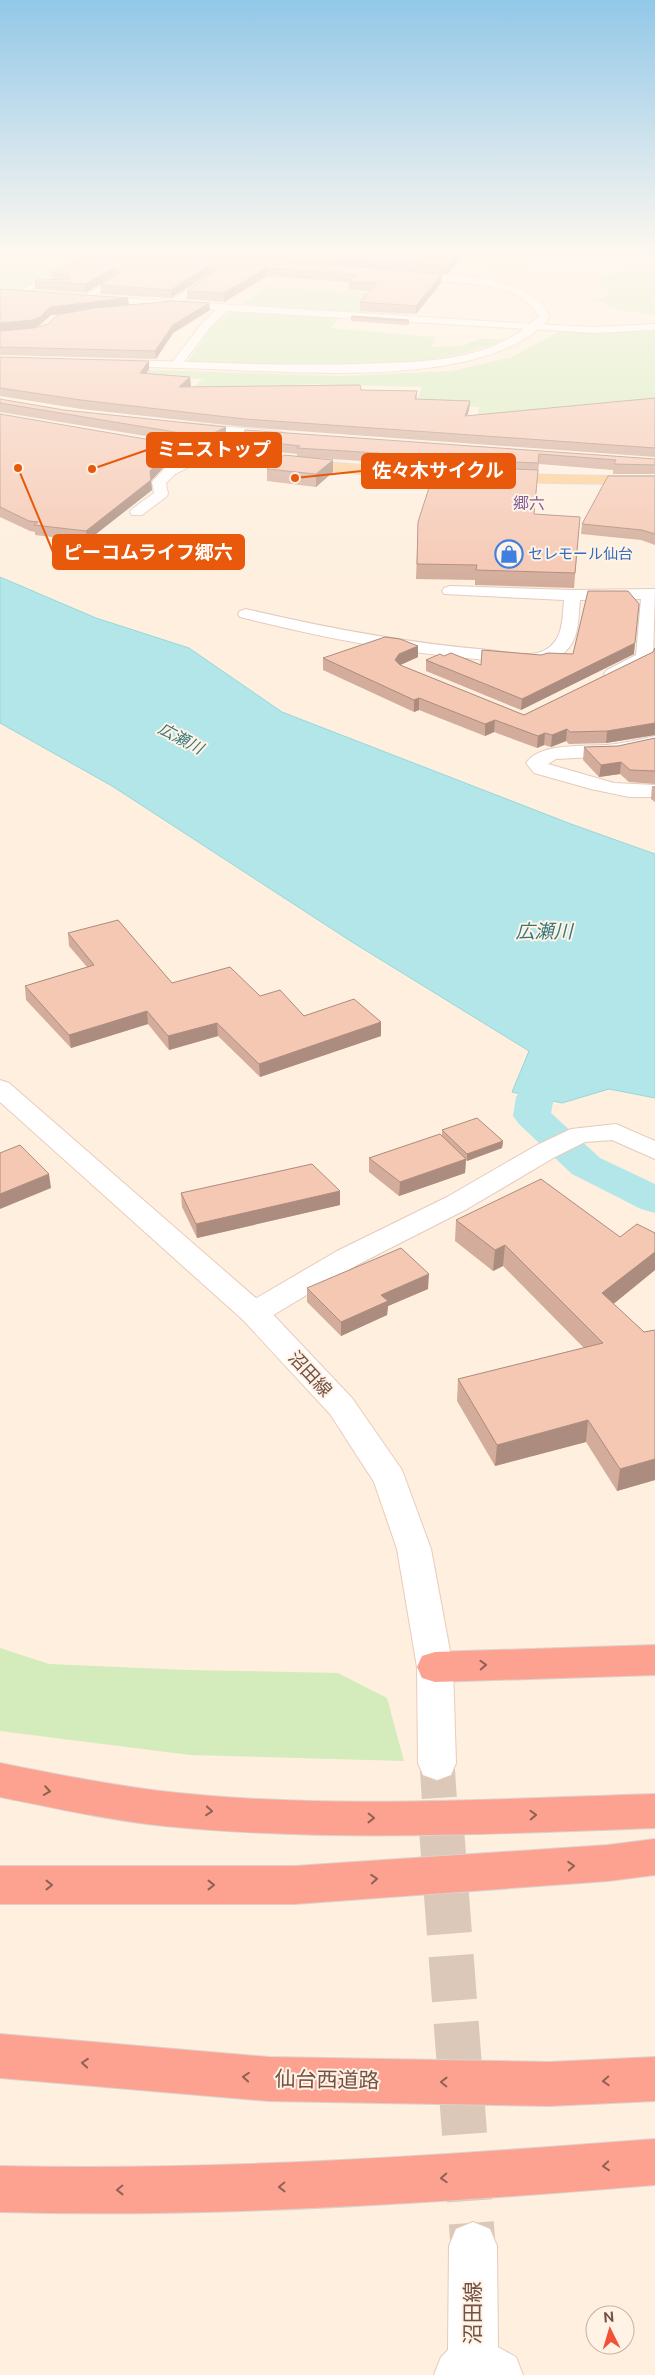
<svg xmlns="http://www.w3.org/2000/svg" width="655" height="2375" viewBox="0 0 655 2375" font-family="'Public Sans','Noto Sans JP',sans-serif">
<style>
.green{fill:#d4ecbc}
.water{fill:#b2e6e8;stroke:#97d7db}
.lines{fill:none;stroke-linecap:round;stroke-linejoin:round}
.canal{fill:#b2e6e8;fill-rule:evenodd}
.street-tunnel-far1{stroke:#dcc8b8;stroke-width:35;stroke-dasharray:35 18;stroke-linecap:butt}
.street-tunnel{stroke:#dcc8b8;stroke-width:45;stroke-dasharray:45 22;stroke-linecap:butt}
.lane-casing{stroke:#e4cbbd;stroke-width:2}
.street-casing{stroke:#e4cbbd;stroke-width:2}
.secondary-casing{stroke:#eacbb9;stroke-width:2}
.primary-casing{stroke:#dbd2cf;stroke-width:2}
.highway-casing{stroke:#dbd2cf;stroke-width:2}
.lane{fill:#fff;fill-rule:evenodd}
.street{fill:#fff;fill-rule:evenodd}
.secondary{fill:#fff;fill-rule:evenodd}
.primary{fill:#ffcd94;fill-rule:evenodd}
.highway{fill:#fda290;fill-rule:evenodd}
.wall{fill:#d3ac9b;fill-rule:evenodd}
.shaded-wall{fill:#ac8c7e}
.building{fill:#f5c8b4;stroke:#ac8c7e}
.oneway{stroke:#906154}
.labels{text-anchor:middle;stroke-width:4;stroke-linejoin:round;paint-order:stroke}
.far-shop-label{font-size:15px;fill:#366cbe;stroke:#fff3e6;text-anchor:start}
.far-quarter-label{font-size:16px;fill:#805f9a;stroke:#fff3e6}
.far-water-label{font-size:16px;font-style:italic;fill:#38787d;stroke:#fff3e6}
.street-label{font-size:18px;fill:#755145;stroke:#fff3e6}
.water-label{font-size:19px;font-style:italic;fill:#38787d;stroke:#fff3e6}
.near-street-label{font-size:21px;fill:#755145;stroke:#fff3e6}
.leader{fill:none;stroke:#e8590c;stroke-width:2}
.callout-dot{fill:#e8590c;stroke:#fff3e6;stroke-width:2}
.callout{fill:#e8590c;stroke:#e8590c;stroke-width:2}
.callout-label{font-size:19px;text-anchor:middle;font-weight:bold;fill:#fff}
</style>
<rect width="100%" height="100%" fill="#feefde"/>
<!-- green -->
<g class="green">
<polygon points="521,256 538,258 525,273 490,266 358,257"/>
<polygon points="0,257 98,257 18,291 0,290"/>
<polygon points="655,261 655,316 611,308 604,303 589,301 611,295 596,278"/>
<polygon points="265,286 419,295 399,316 240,306"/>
<path d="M232,311L341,317L330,328L435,337L432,347L461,346L481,339H506C407,380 292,365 188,361L213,325Z"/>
<polygon points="655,331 655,400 590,404 559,419 476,422 479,407 423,405 418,398 422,387 302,384 302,392 189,393 202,379 0,369 0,365 341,376 451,371 512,357 558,332"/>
<polygon points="0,1648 49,1664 187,1670 338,1673 387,1698 404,1761 190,1755 0,1731"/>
</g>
<!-- water -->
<polygon class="water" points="0,577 96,618 189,648 282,712 571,824 655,854 655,1098 609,1089 562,1103 512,1092 529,1051 352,942 112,786 0,723"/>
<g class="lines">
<!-- canal -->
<polygon class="canal" points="535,1086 548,1089 554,1097 551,1113 600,1158 655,1184 655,1213 641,1209 572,1174 519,1124 513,1116 516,1097 522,1089"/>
<!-- street-tunnel-far1 -->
<polyline class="street-tunnel-far1" points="437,1763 441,1823"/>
<!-- street-tunnel -->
<polyline class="street-tunnel" points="441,1822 473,2246"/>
<!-- lane casing -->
<g class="lane-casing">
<g id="lane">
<path d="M207,277L214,279C201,291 162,318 146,307L166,304Z"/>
<polygon points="113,278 120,280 87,300 80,298"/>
<polygon points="38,281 65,285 61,287 39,285 21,296 14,294"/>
</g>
</g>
<!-- street casing -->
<g class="street-casing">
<g id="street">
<polygon points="297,256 308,256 295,267 289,267 289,263"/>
<polygon points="543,256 633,256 599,262 547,259"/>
<polygon points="91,296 551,325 595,327 655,324 655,330 595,333 227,311 211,326 180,367 176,368 170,365 203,322 216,310 87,301 87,297"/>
<polygon points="188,423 282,432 289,436 282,440 183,430 182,427 183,424"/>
<polygon points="233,436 238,437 240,440 238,443 175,474 166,483 168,494 166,497 142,515 132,515 130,512 132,509 154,493 152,482 165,468"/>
<path d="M450,586L572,590L655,589L653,658L650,662L619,678H607L604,674L607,670L636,655L641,599L580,600C578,622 580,644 558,657C553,660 546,663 541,664C520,666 496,661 476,659C396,652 318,637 240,617L238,614L240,611L246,609C326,628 407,643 489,650C505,652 531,658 545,650C564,640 562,618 564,600L444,594L442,591L444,588Z"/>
<path d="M655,736V748L616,756L556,759L548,764L614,783L655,785V797H629L591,789L534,773L526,763C542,740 592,748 616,744C629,742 642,739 655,736Z"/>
<polygon points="616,1124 655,1141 655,1159 612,1140 585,1142 555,1157 467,1209 357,1265 265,1320 254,1323 243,1320 239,1313 243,1306 337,1251 447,1197 537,1145 571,1129"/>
<polygon points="473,2222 490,2229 497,2246 498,2347 516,2357 523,2375 434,2375 441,2357 448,2350 449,2246 456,2229"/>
</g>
</g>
<!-- secondary casing -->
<g class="secondary-casing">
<g id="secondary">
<path d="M405,272C445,274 508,274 539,301C544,305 547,312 550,317C496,386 313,373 233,370C192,368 152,367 111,366L105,363L111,360C202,361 293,368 384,363C418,362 456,360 488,348C509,340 523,331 539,316C512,273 444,287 401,277L400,275Z"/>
<polygon points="0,1080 9,1083 265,1306 352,1398 402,1470 431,1549 453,1667 456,1763 451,1775 437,1780 423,1775 418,1763 417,1667 397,1549 374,1482 330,1414 243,1320 0,1102"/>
</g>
</g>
<!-- primary casing -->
<g class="primary-casing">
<path id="primary" d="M149,440C317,467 485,476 655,476V484C536,484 417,481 298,468C248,463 194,459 144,447L142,444L144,441Z"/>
</g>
<!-- highway casing -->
<g class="highway-casing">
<g id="highway">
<polygon points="655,1645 655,1675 435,1682 422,1678 417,1667 422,1656 435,1652"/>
<path d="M0,1763C53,1774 106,1784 160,1791C324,1810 491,1799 655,1794V1828C491,1834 327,1842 164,1826C109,1820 54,1808 0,1797Z"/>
<polygon points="655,1839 655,1875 608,1881 295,1904 0,1904 0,1866 295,1866 608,1845"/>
<polygon points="0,2034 269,2057 549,2062 655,2057 655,2101 549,2106 269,2101 0,2078"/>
<path d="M655,2139V2185C437,2203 218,2218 0,2212V2166C218,2171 437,2156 655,2139Z"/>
</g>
</g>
<!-- lane -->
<use href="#lane" class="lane"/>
<!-- street -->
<use href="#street" class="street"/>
<!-- secondary -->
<use href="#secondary" class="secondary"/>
<!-- primary -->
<use href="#primary" class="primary"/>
<!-- highway -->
<use href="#highway" class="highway"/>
</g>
<!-- wall -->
<g class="wall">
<polygon points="90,256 420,273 305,261 305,256 462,256 447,275 441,275 441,283 416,314 360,311 360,302 370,291 349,290 349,282 267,276 224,302 187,299 187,291 210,275 209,274 171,298 101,294 100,285 114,277 114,276 85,293 35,289 35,281 52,280 51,272"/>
<polygon points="257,256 294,256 290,260"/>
<path d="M0,289L129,305L210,310L173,333L156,359L0,355ZM69,313L48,324L33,328L41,324L51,315Z"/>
<polygon points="351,317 409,320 409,324 407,325 351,321"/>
<polygon points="0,357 149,361 149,369 146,374 191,386 189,387 417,391 417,399 470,401 469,410 467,416 655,398 655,457 245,427 81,409 0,396"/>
<polygon points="0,403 226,436 206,446 0,412"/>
<polygon points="0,414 187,455 164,467 151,480 152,490 87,541 35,535 35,532 30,531 0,517"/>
<polygon points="234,438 655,459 655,474 613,474 613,470 539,464 534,514 580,517 574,588 475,585 475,580 416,579 418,522 436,466 317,458 333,472 316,487 267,481 267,469 297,457 297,454 234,447"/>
<polygon points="655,476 655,545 641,540 581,534 582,524"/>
<polygon points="418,646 418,657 400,665 524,715 653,652 655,648 655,735 606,743 569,744 566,741 551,747 544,745 537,748 494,732 485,736 419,710 414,712 323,670 323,658"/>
<polygon points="573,654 634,654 521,710 426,671 426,660 444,656 481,665 541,655"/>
<polygon points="655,738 655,784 629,782 620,774 599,777 583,760 584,747 618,746"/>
<polygon points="652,786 655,786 655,802 651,799"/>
<polygon points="68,933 172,983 260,996 304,1016 381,1036 260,1077 218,1036 169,1050 148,1024 71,1048 26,1000 25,986 87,967 69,946"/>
<polygon points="442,1130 503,1141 502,1148 467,1161 466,1160 465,1173 399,1196 369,1172 369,1158 442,1135"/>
<polygon points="340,1191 340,1205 197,1238 182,1207 181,1193"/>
<polygon points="456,1220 620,1237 655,1233 655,1270 613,1304 644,1332 655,1330 655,1480 617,1491 586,1442 495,1466 457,1401 458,1379 584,1348 503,1266 493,1271 455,1241"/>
<polygon points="307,1288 428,1289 388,1306 387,1315 341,1336 307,1302"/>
</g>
<!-- shaded-wall -->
<g class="shaded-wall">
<polygon points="456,256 462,256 447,275 447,267"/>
<polygon points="208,266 209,274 171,298 171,290"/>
<polygon points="113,268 114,276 85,293 85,284"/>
<polygon points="267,268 267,276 224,302 223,293"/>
<polygon points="442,274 441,283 416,314 416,306"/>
<polygon points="128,298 129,305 51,315 41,324 33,328 0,331 0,323 50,307"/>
<polygon points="209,303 210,310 173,333 156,359 155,351 173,325"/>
<polygon points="149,361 149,369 140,382 140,373"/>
<polygon points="190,377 191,386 179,395 179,387"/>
<polygon points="470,401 469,410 464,425 465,416"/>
<polygon points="226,427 226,436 206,446 205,437"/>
<polygon points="186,446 187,455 164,467 151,481 152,490 87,541 86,531 150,471 163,457"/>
<polygon points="333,460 333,472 316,487 316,474"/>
<polygon points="635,643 634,654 521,710 522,699"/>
<polygon points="418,646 418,657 398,666 395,660 399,654"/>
<polygon points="419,698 419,710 414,712 414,700"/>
<polygon points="495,720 494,732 485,736 485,724"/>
<polygon points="655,723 655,735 606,743 607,731"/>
<polygon points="567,729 566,741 551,747 552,735"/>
<polygon points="545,733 544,745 537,748 538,736"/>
<polygon points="621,762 620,774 599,777 601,765"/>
<polygon points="147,1011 148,1024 71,1048 69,1035"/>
<polygon points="381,1022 381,1036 260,1077 259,1064"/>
<polygon points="217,1023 218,1036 169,1050 168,1036"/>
<polygon points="503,1141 502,1148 467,1161 467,1154"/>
<polygon points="466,1159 465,1173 399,1196 400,1182"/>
<polygon points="49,1174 51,1188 0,1209 0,1194"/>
<polygon points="340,1191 340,1205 197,1238 196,1224"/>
<polygon points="505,1245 503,1266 493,1271 495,1250"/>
<polygon points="655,1252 655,1270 600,1315 602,1293"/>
<polygon points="429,1274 428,1289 388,1306 387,1315 341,1336 341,1322 381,1295"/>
<polygon points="588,1420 586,1442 495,1466 497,1445"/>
<polygon points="655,1459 655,1480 617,1491 620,1469"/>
</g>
<!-- building -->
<g class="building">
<polygon points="90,256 233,256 442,274 416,306 360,302 377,283 349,282 357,275 267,268 223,293 187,291 217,270 208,266 171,290 100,285 121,272 113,268 85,284 35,281 39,279 65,280 70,278 69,275 51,272"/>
<polygon points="337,256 456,256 447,267"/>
<polygon points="0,289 128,298 50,307 40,317 32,320 0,323"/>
<polygon points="174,301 209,303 173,325 155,351 0,347 0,331 34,328 48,324 57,315 94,308"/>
<polygon points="352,316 409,320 408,321 351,317"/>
<polygon points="0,357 149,361 140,373 190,377 179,387 360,385 361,390 417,391 415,399 470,401 465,416 655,398 655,448 245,419 81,400 0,388"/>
<polygon points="0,399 64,410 226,427 205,437 0,403"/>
<polygon points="0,414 186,446 163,457 150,471 151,480 86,531 34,525 38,522 29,521 0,507"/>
<polygon points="245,430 655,459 655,465 614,464 616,460 539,454 538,463 439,459 440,457 297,448 300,446 234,438 244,434"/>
<polygon points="284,455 333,460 316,474 267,469"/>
<polygon points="436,466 538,470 534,514 580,517 575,573 476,570 477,565 417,564 418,522"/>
<polygon points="608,476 655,476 655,534 642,530 582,524"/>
<polygon points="588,591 628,591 639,604 635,643 522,699 426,660 440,654 444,656 451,653 481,665 482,650 541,655 548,653 573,654"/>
<polygon points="385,637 400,639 418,646 399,654 395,660 400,665 524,715 653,652 655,648 655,723 607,731 570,732 567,729 552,735 545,733 538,736 495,720 485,724 419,698 414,700 323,658"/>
<polygon points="655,738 655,771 630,770 621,762 601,765 584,747 618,746"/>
<polygon points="118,920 172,983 230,967 260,996 280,990 304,1016 354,999 381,1022 259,1064 217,1023 168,1036 147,1011 69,1035 25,986 94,965 68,933"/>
<polygon points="477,1118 503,1141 467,1154 442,1130"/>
<polygon points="440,1134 466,1159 400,1182 369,1158"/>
<polygon points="20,1145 49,1174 0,1194 0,1153"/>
<polygon points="312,1164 340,1191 196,1224 181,1193"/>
<polygon points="541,1179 620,1237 637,1224 655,1233 655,1252 602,1293 644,1332 655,1330 655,1459 620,1469 588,1420 497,1445 458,1379 603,1343 505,1245 495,1250 456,1220"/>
<polygon points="401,1248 429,1274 381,1295 388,1301 341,1322 307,1288"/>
</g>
<!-- one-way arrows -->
<defs><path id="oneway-chevron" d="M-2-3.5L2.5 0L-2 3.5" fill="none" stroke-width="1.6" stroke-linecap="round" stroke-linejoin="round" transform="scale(1.25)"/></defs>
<g class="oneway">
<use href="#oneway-chevron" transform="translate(483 1665) rotate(-2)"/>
<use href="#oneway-chevron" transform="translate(47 1791) rotate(9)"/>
<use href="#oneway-chevron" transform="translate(209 1811) rotate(5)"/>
<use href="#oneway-chevron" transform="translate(533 1815) rotate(-2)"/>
<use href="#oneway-chevron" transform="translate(371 1818) rotate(1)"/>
<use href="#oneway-chevron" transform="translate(571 1866) rotate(-4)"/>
<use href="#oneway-chevron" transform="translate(374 1879) rotate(-4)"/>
<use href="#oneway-chevron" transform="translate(49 1885)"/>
<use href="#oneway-chevron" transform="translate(211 1885)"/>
<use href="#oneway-chevron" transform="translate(85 2063) rotate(-175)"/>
<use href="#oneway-chevron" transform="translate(246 2077) rotate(-175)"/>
<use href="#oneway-chevron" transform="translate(606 2081) rotate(177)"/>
<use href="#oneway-chevron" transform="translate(444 2082) rotate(-179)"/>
<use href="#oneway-chevron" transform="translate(606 2166) rotate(175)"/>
<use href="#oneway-chevron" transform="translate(444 2178) rotate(177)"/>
<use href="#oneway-chevron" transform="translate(282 2187) rotate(179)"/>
<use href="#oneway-chevron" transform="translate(120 2190) rotate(179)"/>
</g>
<!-- sky -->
<linearGradient id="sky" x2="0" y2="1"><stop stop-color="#92c8e8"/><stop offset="0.43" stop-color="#fff8f0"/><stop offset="1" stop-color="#fff8f0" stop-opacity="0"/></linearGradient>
<rect width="655" height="589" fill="url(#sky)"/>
<!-- icons -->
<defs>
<g id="shop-ring" transform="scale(1.4375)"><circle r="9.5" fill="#fff3e6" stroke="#3f7fe0" stroke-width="1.5"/><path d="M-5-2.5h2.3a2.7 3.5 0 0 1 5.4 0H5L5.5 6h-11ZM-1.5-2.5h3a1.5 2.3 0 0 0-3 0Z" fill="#3f7fe0"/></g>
</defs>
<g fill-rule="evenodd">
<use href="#shop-ring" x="509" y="554"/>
</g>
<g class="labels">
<!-- far-shop labels -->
<g class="far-shop-label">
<text x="528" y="559">セレモール仙台</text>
</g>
<!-- far-quarter labels -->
<g class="far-quarter-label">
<text x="529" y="509">郷六</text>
</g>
<!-- far-water labels -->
<g class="far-water-label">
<text transform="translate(181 738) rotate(28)" y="6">広瀬川</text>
</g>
<!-- street labels -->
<g class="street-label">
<text transform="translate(310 1374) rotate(47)" y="6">沼田線</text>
</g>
<!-- water labels -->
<g class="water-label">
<text x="544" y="938">広瀬川</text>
</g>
<!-- near-street labels -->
<g class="near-street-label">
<text transform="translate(327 2080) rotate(1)" y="7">仙台西道路</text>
<text transform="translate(473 2313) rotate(-90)" y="7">沼田線</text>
</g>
</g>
<!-- callouts -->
<path class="leader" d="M92 469L147 450M295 478L362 471M18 468L53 552"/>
<g class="callout-dot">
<circle cx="92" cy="469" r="5"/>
<circle cx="295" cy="478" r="5"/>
<circle cx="18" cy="468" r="5"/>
</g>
<g class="callout">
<rect x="147" y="433" width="134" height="34" rx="5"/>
<rect x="362" y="454" width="153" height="34" rx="5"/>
<rect x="53" y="535" width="191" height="34" rx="5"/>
</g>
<g class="callout-label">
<text x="214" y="456">ミニストップ</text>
<text x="438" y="477">佐々木サイクル</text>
<text x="148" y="559">ピーコムライフ郷六</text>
</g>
<!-- north arrow -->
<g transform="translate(610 2330) rotate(355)"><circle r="24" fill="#fff3e6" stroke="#c8b2a6"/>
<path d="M0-4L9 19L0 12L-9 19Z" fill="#f25139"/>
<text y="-8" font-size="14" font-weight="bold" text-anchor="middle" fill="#755145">N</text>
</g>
</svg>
